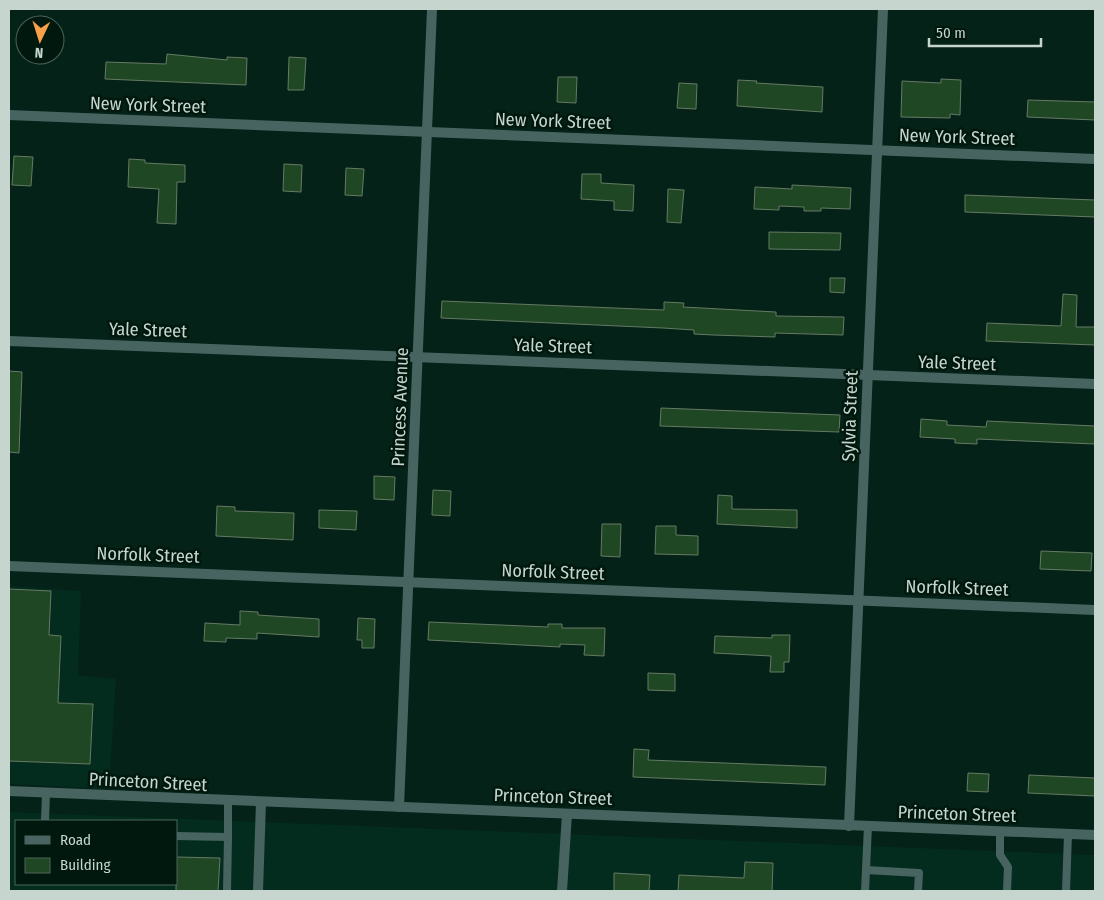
<svg xmlns="http://www.w3.org/2000/svg" width="1104" height="900" viewBox="0 0 1104 900" font-family="'Fira Sans Condensed',sans-serif">
<style>
.built{fill:#032c1e;fill-rule:evenodd}
.building{fill:#204723;stroke:#657a65}
.lines{fill:none;stroke-linecap:round;stroke-linejoin:round}
.lane{stroke:#486461;stroke-width:8}
.street{stroke:#486461;stroke-width:10}
.labels{text-anchor:middle;stroke-width:5;stroke-linejoin:round;paint-order:stroke}
.street-label{font-size:18px;fill:#c6d6ce;stroke:#00180e}
</style>
<rect width="100%" height="100%" fill="#042217"/>
<!-- built -->
<g class="built">
<polygon points="9,586 81,591 78,675 116,679 109,789 9,784"/>
<path d="M9,812L1095,855V891H9ZM16,821H176V884H16Z"/>
</g>
<!-- building -->
<g class="building">
<polygon points="167,54 227,60 227,57 247,58 246,85 105,79 106,62 166,64"/>
<polygon points="289,57 306,58 304,90 288,90"/>
<polygon points="558,77 577,77 576,103 557,102"/>
<polygon points="941,79 961,80 960,115 950,114 950,118 901,117 902,81 941,83"/>
<polygon points="738,80 757,81 756,83 823,87 822,112 737,106"/>
<polygon points="679,83 697,84 696,109 677,108"/>
<polygon points="1028,100 1095,102 1095,120 1027,117"/>
<polygon points="14,156 33,157 31,186 12,185"/>
<polygon points="129,159 145,160 145,163 185,165 185,182 177,182 176,224 157,223 159,189 128,187"/>
<polygon points="284,164 302,165 301,192 283,191"/>
<polygon points="346,168 364,169 362,196 345,195"/>
<polygon points="582,174 601,174 601,183 634,185 633,211 614,210 614,201 581,199"/>
<polygon points="792,185 851,188 850,209 821,208 821,211 804,211 804,207 779,206 779,210 754,209 755,187 792,189"/>
<polygon points="668,189 684,190 681,223 667,222"/>
<polygon points="965,195 1095,200 1095,217 965,212"/>
<polygon points="769,232 841,233 840,250 769,249"/>
<polygon points="830,278 845,278 844,293 830,292"/>
<polygon points="1063,294 1077,295 1076,327 1095,327 1095,345 986,341 987,323 1061,326"/>
<polygon points="442,301 664,310 664,302 684,303 683,307 776,312 776,316 844,317 843,335 775,333 775,337 713,335 694,334 694,330 663,328 441,318"/>
<polygon points="9,371 22,372 19,453 9,452"/>
<polygon points="661,408 840,415 839,432 660,426"/>
<polygon points="921,419 947,421 947,425 986,427 987,421 1095,426 1095,444 977,439 977,444 955,443 955,439 920,437"/>
<polygon points="374,476 395,477 394,500 374,499"/>
<polygon points="433,490 451,491 450,516 432,515"/>
<polygon points="718,495 732,496 732,509 797,510 797,528 717,524"/>
<polygon points="217,506 235,507 235,511 294,513 293,540 216,536"/>
<polygon points="319,510 357,511 356,530 319,528"/>
<polygon points="602,524 621,524 620,557 601,556"/>
<polygon points="656,526 676,526 676,535 698,536 698,555 655,554"/>
<polygon points="1041,551 1092,553 1091,571 1040,569"/>
<polygon points="9,589 51,591 49,635 61,636 58,703 93,704 90,764 9,761"/>
<polygon points="240,611 258,612 258,615 319,619 319,637 257,633 257,639 226,638 226,642 204,641 205,623 240,625"/>
<polygon points="358,618 375,619 374,648 362,648 362,640 357,640"/>
<polygon points="429,622 548,627 548,624 562,624 562,628 605,628 604,656 584,655 585,645 560,644 560,647 428,640"/>
<polygon points="772,635 790,635 789,662 784,662 784,672 770,672 771,656 714,653 715,636 772,638"/>
<polygon points="648,673 675,674 675,691 648,690"/>
<polygon points="634,749 649,750 648,760 826,767 825,785 633,777"/>
<polygon points="968,773 989,774 988,792 967,791"/>
<polygon points="1029,775 1095,778 1095,796 1028,793"/>
<polygon points="176,857 220,858 218,891 176,891"/>
<polygon points="745,862 773,863 772,891 678,891 679,875 744,878"/>
<polygon points="614,873 650,875 649,891 614,891"/>
</g>
<g class="lines">
<!-- lane -->
<g class="lane">
<polyline points="45,821 46,793"/>
<polyline points="1000,832 1000,855 1008,867 1007,891"/>
<polyline points="176,836 228,837 228,802"/>
<polyline points="866,870 919,873 918,891"/>
<polyline points="227,891 228,837"/>
<polyline points="865,891 868,826"/>
<polyline points="1066,891 1068,834"/>
</g>
<!-- street -->
<g class="street">
<polyline points="9,115 1095,159"/>
<polyline points="9,341 1095,384"/>
<polyline points="9,566 1095,610"/>
<polyline points="9,791 1095,835"/>
<polyline points="399,807 432,9"/>
<polyline points="849,826 883,9"/>
<polyline points="258,891 261,802"/>
<polyline points="562,891 567,814"/>
</g>
</g>
<g class="labels">
<!-- street labels -->
<g class="street-label">
<text transform="translate(148 105) rotate(2)" y="6">New York Street</text>
<text transform="translate(553 121) rotate(2)" y="6">New York Street</text>
<text transform="translate(957 137) rotate(2)" y="6">New York Street</text>
<text transform="translate(148 330) rotate(2)" y="6">Yale Street</text>
<text transform="translate(553 346) rotate(2)" y="6">Yale Street</text>
<text transform="translate(957 363) rotate(2)" y="6">Yale Street</text>
<text transform="translate(400 407) rotate(-88)" y="6">Princess Avenue</text>
<text transform="translate(850 416) rotate(-88)" y="6">Sylvia Street</text>
<text transform="translate(148 555) rotate(2)" y="6">Norfolk Street</text>
<text transform="translate(553 572) rotate(2)" y="6">Norfolk Street</text>
<text transform="translate(957 588) rotate(2)" y="6">Norfolk Street</text>
<text transform="translate(148 782) rotate(3)" y="6">Princeton Street</text>
<text transform="translate(553 797) rotate(2)" y="6">Princeton Street</text>
<text transform="translate(957 814) rotate(2)" y="6">Princeton Street</text>
</g>
</g>
<!-- border -->
<rect width="1104" height="900" fill="none" stroke="#c6d6ce" stroke-width="20"/>
<!-- legend -->
<rect x="15" y="820" width="162" height="65" fill="#00180e" stroke="#4f645b"/>
<rect x="25" y="836" width="25" height="8" fill="#486461" stroke="#4f645b"/>
<text x="60" y="845" font-size="15" fill="#c6d6ce">Road</text>
<rect x="25" y="858" width="25" height="15" fill="#204723" stroke="#4f645b"/>
<text x="60" y="870" font-size="15" fill="#c6d6ce">Building</text>
<!-- north arrow -->
<g transform="translate(40 40) rotate(184)"><circle r="24" fill="#00180e" stroke="#4f645b"/>
<path d="M0-4L9 19L0 12L-9 19Z" fill="#f8a14a"/>
<text y="-8" font-size="14" font-weight="bold" text-anchor="middle" fill="#c6d6ce">N</text>
</g>
<!-- scale -->
<path d="M929 38v8h112v-8" fill="none" stroke="#c6d6ce" stroke-width="2.5"/>
<text x="936" y="38" font-size="15" fill="#c6d6ce" stroke="#00180e" stroke-width="4" paint-order="stroke">50 m</text>
</svg>
